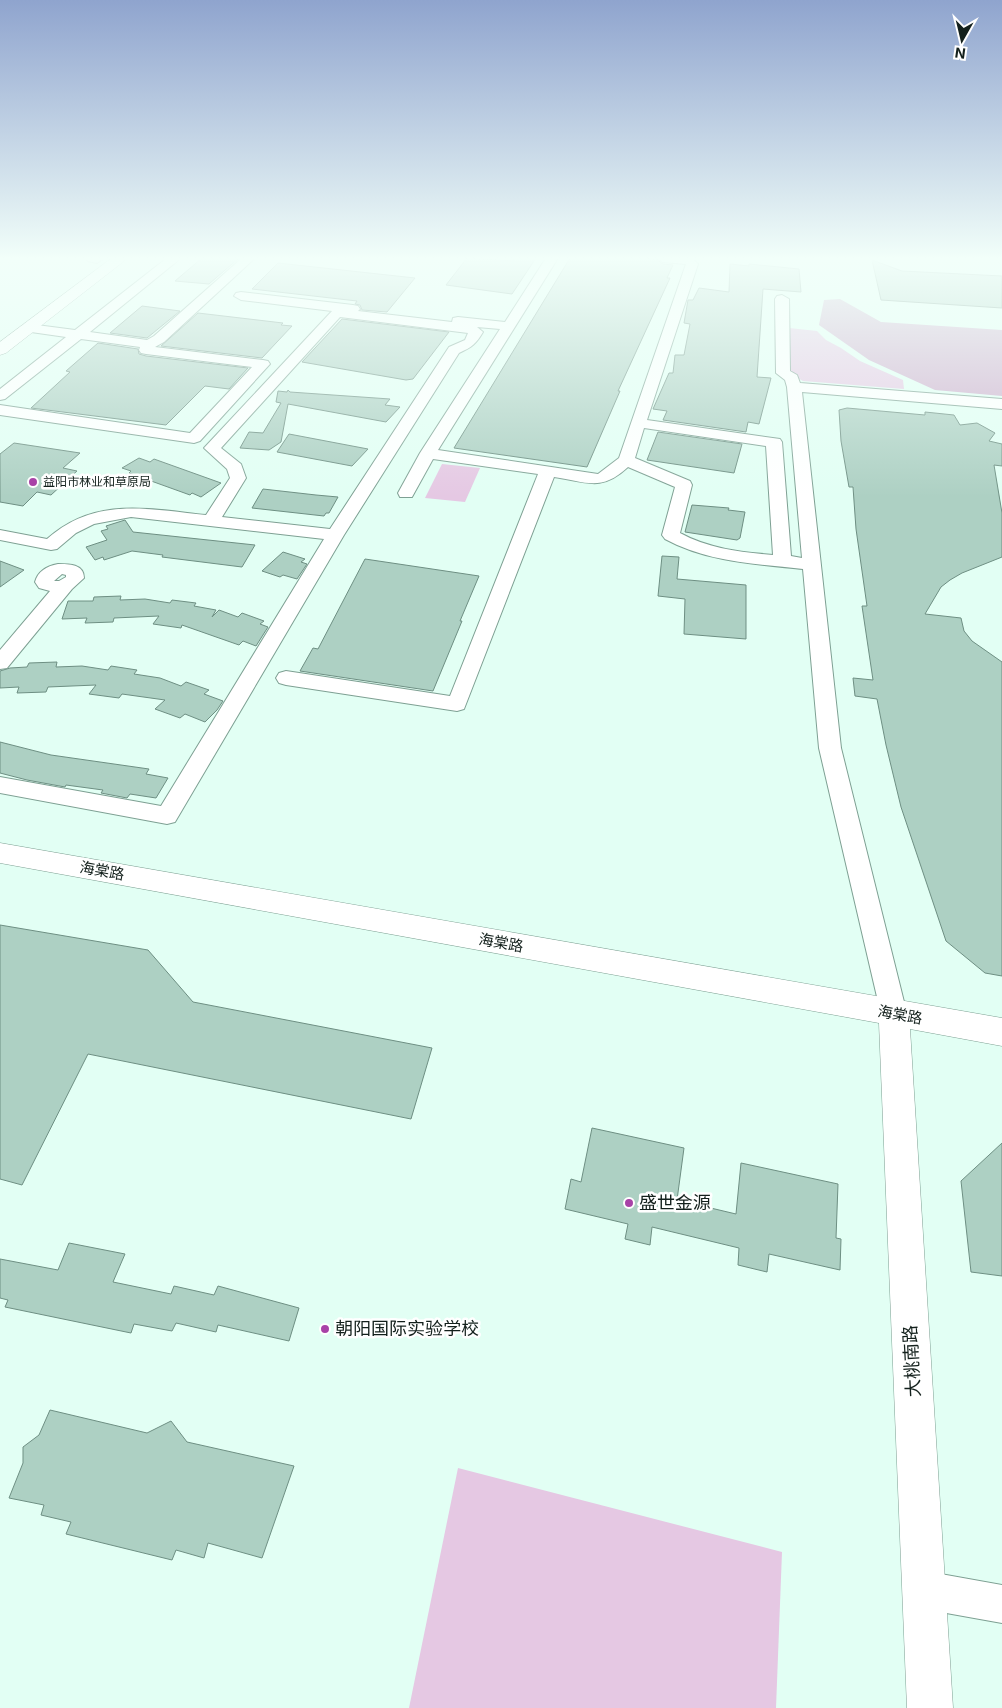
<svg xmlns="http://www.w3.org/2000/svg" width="1002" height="1708" viewBox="0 0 1002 1708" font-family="Inter,'Noto Sans SC',sans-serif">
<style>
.green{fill:#e5c8e3}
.forest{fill:#ceafcd}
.building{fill:#add0c3;stroke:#6e8f83}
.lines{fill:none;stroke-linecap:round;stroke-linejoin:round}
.minor-casing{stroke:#7ea093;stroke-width:2}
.tertiary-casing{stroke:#7ea093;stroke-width:1}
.secondary-casing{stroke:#7ea093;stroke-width:1}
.minor{fill:#fff;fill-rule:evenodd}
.tertiary{fill:#fff;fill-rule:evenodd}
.secondary{fill:#fff;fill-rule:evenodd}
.poi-dot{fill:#a842a7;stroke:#fff;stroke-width:2}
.labels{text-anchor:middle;stroke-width:5;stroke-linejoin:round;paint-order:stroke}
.far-poi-label{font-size:12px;fill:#13201c;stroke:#fff;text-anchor:start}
.street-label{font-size:15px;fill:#13201c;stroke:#fff}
.near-poi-label{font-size:18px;fill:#13201c;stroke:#fff;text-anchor:start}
.near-street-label{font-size:18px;fill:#13201c;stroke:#fff}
</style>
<rect width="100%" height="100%" fill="#e2fff4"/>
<!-- green -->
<g class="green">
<polygon points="789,328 817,331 826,340 841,348 860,361 903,380 904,389 803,381 789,373"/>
<polygon points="442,464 480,468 465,502 425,498"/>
<polygon points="458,1468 782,1552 776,1708 409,1708"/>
</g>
<!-- forest -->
<polygon class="forest" points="840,299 881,322 1002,330 1002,396 935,390 869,360 819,325 824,300"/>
<!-- building -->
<g class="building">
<polygon points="202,258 239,258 209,284 175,281"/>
<polygon points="467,258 514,261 514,258 536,258 512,294 446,285"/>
<polygon points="570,258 642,258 656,259 663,264 673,265 667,278 670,278 618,391 620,391 587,467 454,448"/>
<polygon points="872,260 902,271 1002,276 1002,308 881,300"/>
<polygon points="278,263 415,278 387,312 362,310 360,305 355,304 357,301 252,289"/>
<polygon points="730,264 749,266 749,264 799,269 801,292 763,289 757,377 771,378 759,424 748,422 746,432 663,420 667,411 653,409 669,373 673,373 675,355 684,355 690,324 684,323 688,300 693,300 699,288 729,292"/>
<polygon points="142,306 180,311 147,338 110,333"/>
<polygon points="198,313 283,323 281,325 292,326 262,358 161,346"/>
<polygon points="342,319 449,332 413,379 406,380 302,362"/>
<polygon points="98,343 138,349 139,354 146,356 248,368 229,389 205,386 166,425 31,408 70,372 66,371"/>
<polygon points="288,390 290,392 390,399 385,405 400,407 386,422 288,404 281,442 269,450 240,448 249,432 263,433 281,403 276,402 278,391 287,392"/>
<polygon points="847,408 925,415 925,412 954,415 960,425 977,423 995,433 989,441 1002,444 1002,466 994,465 1002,513 1002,557 962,573 950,580 941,587 925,614 961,618 964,631 972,641 1002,662 1002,976 985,973 946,941 901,807 886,745 877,699 855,696 853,678 873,680 862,606 867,606 856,529 853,487 849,487 841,441 839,410"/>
<polygon points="658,432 742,444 734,473 647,460"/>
<polygon points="289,434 368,449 352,466 277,452"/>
<polygon points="14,443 80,453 63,468 77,471 51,495 37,492 23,506 0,502 0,454"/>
<polygon points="139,458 150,462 154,459 221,483 201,497 192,493 190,495 129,473 131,471 122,468"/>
<polygon points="263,489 316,495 338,497 329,513 326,513 324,516 252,508"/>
<polygon points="692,505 729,508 728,510 745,512 740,538 737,540 685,532"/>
<polygon points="125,520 133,532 255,545 242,567 162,557 163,555 132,551 104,560 103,557 95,560 86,547 107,540 101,531 108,529 106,526"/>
<polygon points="283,552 305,559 301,562 307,564 297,579 283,575 280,577 262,571"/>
<polygon points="662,556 679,557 677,579 746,585 746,639 684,634 685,599 658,596"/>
<polygon points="365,559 479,576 460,621 462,621 433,691 300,671 313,648 318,649"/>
<polygon points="0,561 24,570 0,587"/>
<polygon points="121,596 120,600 145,599 170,603 172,600 196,603 194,606 216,610 212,617 219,610 238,617 242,613 264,621 260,624 268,627 256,646 243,641 239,645 182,625 181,628 153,624 159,616 114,618 113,622 85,623 87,618 62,619 68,601 93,601 94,597"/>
<polygon points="57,662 56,667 82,666 108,670 111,666 137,670 134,674 160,678 181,686 186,682 209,690 204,694 223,701 217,710 205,722 185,714 180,718 155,709 165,700 122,694 119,698 89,694 96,685 48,687 46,692 17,693 19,687 0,688 0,671 10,668 27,667 29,663"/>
<polygon points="0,742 51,755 149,769 146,774 168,778 156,798 130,794 127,798 101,793 103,790 66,785 65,787 27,780 0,773"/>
<polygon points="0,925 148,950 193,1002 432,1048 411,1119 88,1054 22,1185 0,1179"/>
<polygon points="592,1128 684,1148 677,1200 736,1214 741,1163 838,1184 836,1238 841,1239 840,1270 769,1254 767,1272 738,1265 739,1248 652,1227 650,1245 625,1239 628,1224 565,1209 571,1179 581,1182"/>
<polygon points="1002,1143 1002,1276 971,1272 961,1181"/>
<polygon points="69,1243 125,1254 113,1282 171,1294 174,1286 214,1295 218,1286 299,1308 289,1341 218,1325 216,1332 176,1323 172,1331 134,1324 131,1333 5,1307 8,1300 0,1298 0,1259 58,1270"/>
<polygon points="50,1410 147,1433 171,1421 187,1442 294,1466 262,1558 208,1543 204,1558 176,1550 172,1560 66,1534 71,1522 41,1515 44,1505 9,1498 23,1463 23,1447 39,1435"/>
</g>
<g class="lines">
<!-- minor casing -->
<g class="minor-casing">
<g id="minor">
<polygon points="86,258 102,258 103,259 97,263 88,261"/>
<polygon points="167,258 181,258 90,332 147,340 154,336 242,258 255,258 164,342 155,347 263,360 268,361 270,364 200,441 194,443 0,415 0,405 190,433 252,367 146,354 141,353 139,350 140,347 81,339 5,399 0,400 0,389 66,337 24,331 22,328 24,325 29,324 75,330"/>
<path d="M546,258H558L438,450L598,474L619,458L686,264L663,262L657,258H692L698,264L647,420L780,439L782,442L791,556L802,558L787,387L785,380L776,373L775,299L777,296L782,295L789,299L790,371L797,375L800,383L1002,399V409L802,392L841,748L907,1014L903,1022L894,1025L885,1022L881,1014L819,748L803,569C756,564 707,562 665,539L662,535L675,487L628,467C601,492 587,482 554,477L464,709L457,711L286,685L279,683L276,678L279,673L286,671L450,696L538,474L433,459L412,497H400L398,493L420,453L500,329L477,327L483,332C476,344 472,347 459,353L344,535L175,822L167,824L0,793V777L161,806L324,539L131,517L94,524L76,533L57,549L51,550L0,540V530L47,539C95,496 148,509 206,515L230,478L227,469L204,448L332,311L241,300L234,296L236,293L241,292L353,305L358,306L360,309L358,311L452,322L453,318L458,317L505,322ZM340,317L468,333L465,340L449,347L330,529L222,517L246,478L241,464L221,448ZM644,428L766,446L773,555C741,552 709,549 680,533L692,485L690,481L635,458Z"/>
<path d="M58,564C69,564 84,564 84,578L72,589L7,668L0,669V650L50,591L39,588L35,582C38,571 47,566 58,564ZM62,574L66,575V577L59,581H54Z"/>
<polygon points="924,1571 1002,1585 1002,1623 924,1609 911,1603 905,1590 911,1577"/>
</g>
</g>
<!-- tertiary casing -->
<g class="tertiary-casing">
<polygon id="tertiary" points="0,843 1002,1018 1002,1046 910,1029 953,1708 907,1708 879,1023 0,863"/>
</g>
<!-- secondary casing -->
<g class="secondary-casing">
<polygon id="secondary" points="112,258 128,258 6,353 0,355 0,342"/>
</g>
<!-- minor -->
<use href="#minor" class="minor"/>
<!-- tertiary -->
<use href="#tertiary" class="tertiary"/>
<!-- secondary -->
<use href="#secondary" class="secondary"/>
</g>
<!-- sky -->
<linearGradient id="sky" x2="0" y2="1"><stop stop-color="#8fa4ce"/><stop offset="0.52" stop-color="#f2fffa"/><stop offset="1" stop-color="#f2fffa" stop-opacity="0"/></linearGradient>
<rect width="1002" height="497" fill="url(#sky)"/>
<!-- markers -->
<g class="poi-dot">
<circle cx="33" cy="482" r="5"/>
<circle cx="629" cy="1203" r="5"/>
<circle cx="325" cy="1329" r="5"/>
</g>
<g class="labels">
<!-- far-poi labels -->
<g class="far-poi-label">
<text x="43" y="486">益阳市林业和草原局</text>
</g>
<!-- street labels -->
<g class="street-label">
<text transform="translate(102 871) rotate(10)" y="5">海棠路</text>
<text transform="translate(501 943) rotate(10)" y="5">海棠路</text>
<text transform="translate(900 1015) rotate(10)" y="5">海棠路</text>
</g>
<!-- near-poi labels -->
<g class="near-poi-label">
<text x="639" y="1209">盛世金源</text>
<text x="335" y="1335">朝阳国际实验学校</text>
</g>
<!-- near-street labels -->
<g class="near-street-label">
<text transform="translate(912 1361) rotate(-93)" y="6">大桃南路</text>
</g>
</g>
<!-- north arrow -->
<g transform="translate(962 40) rotate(188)" stroke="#ffffff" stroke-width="4" paint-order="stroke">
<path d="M0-4L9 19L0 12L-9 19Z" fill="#13201c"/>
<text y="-8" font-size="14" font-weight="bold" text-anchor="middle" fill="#13201c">N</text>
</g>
</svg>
